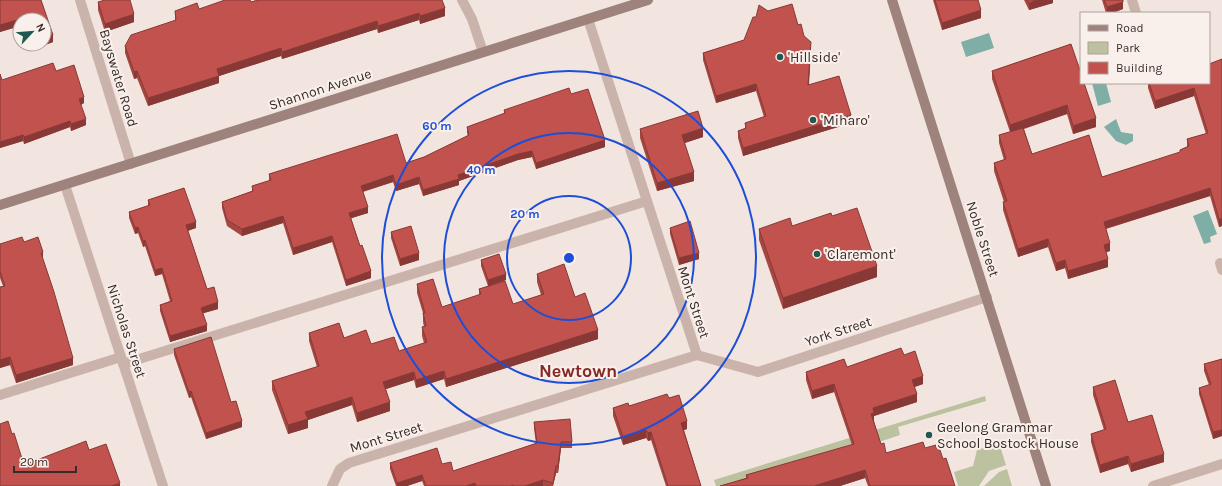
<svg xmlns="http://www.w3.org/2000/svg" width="1222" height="486" viewBox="0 0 1222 486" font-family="Karla,sans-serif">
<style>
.green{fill:#bcc19f}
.water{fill:#7faea7}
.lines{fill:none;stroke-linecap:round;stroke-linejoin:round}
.lane{stroke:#cab3ab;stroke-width:10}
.street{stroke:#cab3ab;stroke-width:10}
.secondary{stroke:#9e827c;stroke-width:10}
.wall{fill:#a74742}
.shaded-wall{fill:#883936}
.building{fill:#c2524d;stroke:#883936}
.ring{fill:none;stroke:#1d4ed8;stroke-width:2}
.poi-dot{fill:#205951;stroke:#faf0eb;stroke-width:1.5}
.labels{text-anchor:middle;stroke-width:4;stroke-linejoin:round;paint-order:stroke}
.poi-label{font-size:14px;fill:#382c2a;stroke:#faf0eb;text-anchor:start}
.street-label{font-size:14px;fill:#382c2a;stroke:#faf0eb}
.district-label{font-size:18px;font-weight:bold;fill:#852925;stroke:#faf0eb}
.centre{fill:#1d4ed8;stroke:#faf0eb;stroke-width:2}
.ring-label{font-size:12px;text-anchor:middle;font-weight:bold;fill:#1d4ed8;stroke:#faf0eb;stroke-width:4;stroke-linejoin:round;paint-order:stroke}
</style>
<rect width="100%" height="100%" fill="#f2e5df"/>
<!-- green -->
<g class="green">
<polygon points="985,396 986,401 898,427 900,435 748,486 716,486 714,480"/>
<polygon points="999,443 1006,465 989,471 979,486 958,486 954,472 973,466 977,450"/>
<polygon points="1007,469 1012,486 984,486 999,472"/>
</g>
<!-- water -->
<g class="water">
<polygon points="989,33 994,48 966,57 961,42"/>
<polygon points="1092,83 1106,83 1111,102 1098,106"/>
<polygon points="1116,119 1121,132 1133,134 1133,141 1126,145 1116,141 1104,127"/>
<polygon points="1208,210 1217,234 1210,237 1211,242 1204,244 1193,216"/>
</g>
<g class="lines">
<!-- lane -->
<g class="lane">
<polyline points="1132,0 1136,13"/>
<polyline points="1220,263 1222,270"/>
<polyline points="697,355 758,372 987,297"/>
<polyline points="123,364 647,201"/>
<polyline points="0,395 121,357"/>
</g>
<!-- street -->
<g class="street">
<polyline points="80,0 131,164"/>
<polyline points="462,0 472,19 483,52"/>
<polyline points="65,185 163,486"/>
<polyline points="332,486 340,469 349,463 697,355 588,19"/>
<polyline points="1153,486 1222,464"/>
</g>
<!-- secondary -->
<g class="secondary">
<polyline points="892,0 1046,486"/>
<polyline points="0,205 648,0"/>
</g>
</g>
<!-- wall -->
<g class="wall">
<polygon points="0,0 41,0 53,35 53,42 32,50 30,44 44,44 44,20 20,20 20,26 0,32"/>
<polygon points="258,0 445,16 420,24 419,20 378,33 377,29 282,59 281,56 219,76 219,83 148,106 137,78 134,79 125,53 125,46 175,21 175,11 199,9 251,2"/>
<polygon points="933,0 978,0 981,18 942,30"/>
<polygon points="1024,0 1053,0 1053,3 1029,10"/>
<polygon points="1102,0 1123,0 1123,9 1112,13 1106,13"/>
<polygon points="98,2 134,22 105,32 98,10"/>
<polygon points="768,11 798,25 804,36 811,49 809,85 851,123 743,156 738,138 738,131 745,129 745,123 764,117 756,91 716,103 703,60 703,53 744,40 756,17"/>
<polygon points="1071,44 1096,127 1073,134 1067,114 1024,129 1032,154 1102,177 1180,153 1180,150 1187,147 1187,139 1206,134 1194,96 1155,109 1148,88 1148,83 1209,83 1222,59 1222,226 1219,227 1210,196 1106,229 1110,251 1106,252 1108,267 1068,279 1065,268 1056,271 1048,247 1018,257 1003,210 1003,202 1004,202 994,171 994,163 1004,160 999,143 999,135 1010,132 992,79 992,71"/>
<polygon points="56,71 84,103 81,105 86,125 71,131 70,127 24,144 23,141 0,148 0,74 2,80"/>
<polygon points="571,94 605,147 536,169 532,157 518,160 459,181 459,185 423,196 419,184 396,191 393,182 363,192 368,213 351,218 360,246 371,278 346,286 332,242 293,255 283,223 242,236 227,226 222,208 222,202 252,191 252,186 269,181 269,174 406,163 424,157 468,136 467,133 467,127 504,114 504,110"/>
<polygon points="640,129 703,137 684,143 694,181 657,191 640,138"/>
<polygon points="148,200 196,228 188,231 207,289 218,309 203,313 207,331 170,342 160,311 160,305 170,301 162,274 155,276 145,246 143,247 138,233 135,234 129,218 129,212 148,206"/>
<polygon points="832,216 877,277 783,309 759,240 759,229 792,226"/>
<polygon points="670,228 699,259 679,265 670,234"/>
<polygon points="391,232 419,260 400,266 391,238"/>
<polygon points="24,242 43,260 73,365 16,383 10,365 0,368 0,287 3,286 0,278 0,244"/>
<polygon points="481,260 506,280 492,285 513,304 541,295 537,282 537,274 575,297 598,339 446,387 444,379 416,388 414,380 386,389 390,411 357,422 352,405 308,420 308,428 288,434 272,390 272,381 317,367 309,341 309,333 344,338 399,351 424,343 422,336 422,327 424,327 423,322 423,313 417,293 417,284 442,307 479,295 479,289 488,286 481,266"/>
<polygon points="174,349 242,427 206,439 191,397 189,398 174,355"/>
<polygon points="904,355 923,384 914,387 917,402 874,416 874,421 881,444 886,453 936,448 943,459 955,486 868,486 865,478 840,486 720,486 746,478 746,475 852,445 834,392 812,399 806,380 806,372 847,367"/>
<polygon points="1222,359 1222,436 1213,439 1199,394 1199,388 1209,385 1204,371 1204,364"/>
<polygon points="1093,387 1128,422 1164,462 1131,472 1128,464 1100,473 1091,442 1091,434 1104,430 1093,395"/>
<polygon points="669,398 687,429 684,430 701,486 666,486 651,440 648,441 646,438 623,445 613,416 613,408 629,406"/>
<polygon points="534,422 572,442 572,448 561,448 558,473 556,473 553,486 424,486 422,481 407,486 396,486 390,469 390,463 442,464 453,471 536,444 534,428"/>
</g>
<!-- shaded-wall -->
<g class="shaded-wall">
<polygon points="1038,0 1053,0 1053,3 1029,10 1029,3"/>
<polygon points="1123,2 1123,9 1112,13 1107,13 1107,7"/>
<polygon points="445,8 445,16 420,24 420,16"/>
<polygon points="981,10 981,18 942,30 942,23"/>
<polygon points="419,13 419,20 378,33 378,26"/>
<polygon points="134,14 134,22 105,32 105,24"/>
<polygon points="24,18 24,20 20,20 20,26 0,32 0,25"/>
<polygon points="377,21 377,29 282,59 282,52"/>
<polygon points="53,35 53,42 32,50 32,44 44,44 44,39"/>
<polygon points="811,42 811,49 808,92 808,85"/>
<polygon points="281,48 281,56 219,76 219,83 148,106 148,98 217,69"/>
<polygon points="137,71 137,78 134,79 134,72"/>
<polygon points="756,84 756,91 716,103 716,96"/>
<polygon points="1194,88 1194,96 1155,109 1155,101"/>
<polygon points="84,97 84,103 79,105 79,99"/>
<polygon points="1067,105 1067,114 1010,133 1010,125"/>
<polygon points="851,115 851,123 743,156 743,148"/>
<polygon points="1096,118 1096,127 1073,134 1073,126"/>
<polygon points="86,119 86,125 71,131 71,124"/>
<polygon points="70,121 70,127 24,144 24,137"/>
<polygon points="703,128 703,137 682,144 682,135"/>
<polygon points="23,135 23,141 0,148 0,142"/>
<polygon points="605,140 605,147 536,169 536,163"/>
<polygon points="532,151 532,157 518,160 459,181 459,185 423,196 423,190 458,175 518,154"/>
<polygon points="694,172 694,181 657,191 657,183"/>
<polygon points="393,175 393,182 361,192 361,186"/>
<polygon points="419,177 419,184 396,191 396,185"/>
<polygon points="1210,188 1210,196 1104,229 1104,222"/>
<polygon points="368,207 368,213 349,219 349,213"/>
<polygon points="283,216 283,223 242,236 242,229"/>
<polygon points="1219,219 1222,219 1222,226 1219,227"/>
<polygon points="196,222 196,228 186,231 186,225"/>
<polygon points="138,227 138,233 135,234 135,228"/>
<polygon points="332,236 332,242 293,255 293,248"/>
<polygon points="1048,239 1048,247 1018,257 1018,249"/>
<polygon points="145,240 145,246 143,247 143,241"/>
<polygon points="1110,243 1110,251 1104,253 1104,245"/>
<polygon points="43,252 43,260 41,253"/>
<polygon points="419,253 419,260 400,266 400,259"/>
<polygon points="699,253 699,259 679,265 679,258"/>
<polygon points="1108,259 1108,267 1068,279 1068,271"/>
<polygon points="1065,260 1065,268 1056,271 1056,263"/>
<polygon points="877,266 877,277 783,309 783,298"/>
<polygon points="162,268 162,274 155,276 155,270"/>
<polygon points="371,271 371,278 346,286 346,280"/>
<polygon points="506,274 506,280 488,286 488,280"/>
<polygon points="218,302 218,309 201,314 201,308"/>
<polygon points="207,325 207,331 170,342 170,336"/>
<polygon points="598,330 598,339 446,387 446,379"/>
<polygon points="10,357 10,365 0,368 0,360"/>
<polygon points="73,358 73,365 16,383 16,375"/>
<polygon points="444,371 444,379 416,388 416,380"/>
<polygon points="414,372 414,380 383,390 383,382"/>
<polygon points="923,376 923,384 912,388 912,380"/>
<polygon points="834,384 834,392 812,399 812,391"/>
<polygon points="191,391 191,397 189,398 189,392"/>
<polygon points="917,394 917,402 874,416 874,421 871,422 871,414 873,408"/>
<polygon points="352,397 352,405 308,420 308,428 288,434 288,425 305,412"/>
<polygon points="390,402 390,411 357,422 357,413"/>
<polygon points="242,421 242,427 206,439 206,433"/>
<polygon points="687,421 687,429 681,431 681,423"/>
<polygon points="646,430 646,438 623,445 623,437"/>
<polygon points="1222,430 1222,436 1213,439 1213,432"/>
<polygon points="651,432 651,440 648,441 648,433"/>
<polygon points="561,442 561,448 558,473 558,466"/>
<polygon points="1164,454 1164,462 1131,472 1131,464"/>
<polygon points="1128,456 1128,464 1100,473 1100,465"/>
<polygon points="556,466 556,473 553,486 553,483"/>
<polygon points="865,470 865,478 840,486 814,486"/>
<polygon points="422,475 422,481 407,486 397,486 397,483"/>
<polygon points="543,480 543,486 525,486"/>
<polygon points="120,483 120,486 111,486"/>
<polygon points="475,483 475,486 466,486"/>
</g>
<!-- building -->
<g class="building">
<polygon points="0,0 41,0 53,35 44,39 44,20 24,20 24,18 0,25"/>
<polygon points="105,0 130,0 134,14 105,24 98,2"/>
<polygon points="225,0 250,0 251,2 258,0 442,0 445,8 420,16 419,13 378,26 377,21 282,52 281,48 217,69 219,76 148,98 137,71 134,72 125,46 131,35 176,20 175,11 197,3 199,9"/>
<polygon points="935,0 978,0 981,10 942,23"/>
<polygon points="1027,0 1038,0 1029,3"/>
<polygon points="1104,0 1123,0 1123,2 1107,7"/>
<polygon points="792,4 798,25 801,24 804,36 811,42 808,85 839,76 851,115 743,148 738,131 746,128 745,123 766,116 756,84 716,96 703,53 744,40 753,17 756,17 759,5 768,11"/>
<polygon points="1071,44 1081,73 1081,83 1084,83 1096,118 1073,126 1067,105 1010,125 992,71"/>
<polygon points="1222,59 1222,219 1219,219 1210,188 1104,222 1110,243 1104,245 1108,259 1068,271 1065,260 1056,263 1048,239 1018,249 1003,202 1007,201 994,163 1006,159 999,135 1023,128 1032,154 1089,135 1102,177 1180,152 1180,150 1189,146 1187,139 1208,133 1194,88 1155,101 1149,83 1209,83 1209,64"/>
<polygon points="53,63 56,71 74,65 84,97 79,99 86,119 71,124 70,121 24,137 23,135 0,142 0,74 2,80"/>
<polygon points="569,88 571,94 588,89 605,140 536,163 532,151 518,154 458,175 459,179 423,190 419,177 396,185 393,175 361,186 368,207 349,213 360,246 362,245 371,271 346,280 332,236 293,248 283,216 242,229 227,220 222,202 253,191 252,186 271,180 269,174 397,134 406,163 424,157 469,135 467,127 505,113 504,110"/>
<polygon points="698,111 703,128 682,135 694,172 657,183 640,129"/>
<polygon points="184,188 196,222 186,225 207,289 214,287 218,302 201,308 207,325 170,336 160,305 172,301 162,268 155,270 145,240 143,241 138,227 135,228 129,212 150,205 148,200"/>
<polygon points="857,208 877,266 783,298 759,229 790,218 792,226 831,213 832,216"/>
<polygon points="690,221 699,253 679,258 670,228"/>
<polygon points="411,226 419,253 400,259 391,232"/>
<polygon points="22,237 24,242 38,237 43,252 41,253 54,292 73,358 16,375 10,357 0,360 0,287 5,286 0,271 0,244"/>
<polygon points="499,254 506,274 488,280 481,260"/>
<polygon points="564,264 575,297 585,293 598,330 446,379 444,371 416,380 414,372 383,382 390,402 357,413 352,397 305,412 308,419 288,425 272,381 319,366 309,333 339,323 344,338 366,330 371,344 394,337 399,351 427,342 422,327 426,326 423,313 425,313 417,284 433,279 442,307 481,294 479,289 505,281 513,304 544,294 537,274"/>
<polygon points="211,337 231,402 236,401 242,421 206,433 191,391 189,392 174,349"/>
<polygon points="901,348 904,355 915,351 923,376 912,380 917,394 873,408 874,413 871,414 881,444 884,443 886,453 923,442 925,448 936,445 936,448 939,447 943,459 946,458 955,486 870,486 865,470 814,486 720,486 748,478 746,475 854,444 834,384 812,391 806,372 844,359 847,367"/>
<polygon points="1222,359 1222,430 1213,432 1199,388 1211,384 1204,364"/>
<polygon points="1115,380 1128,422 1152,415 1164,454 1131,464 1128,456 1100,465 1091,434 1106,429 1093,387"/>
<polygon points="667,394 669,398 679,395 687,421 681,423 701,486 668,486 651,432 648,433 646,430 623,437 613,408 628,403 629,406"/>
<polygon points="570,419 572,442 561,442 558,466 556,466 553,483 543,480 525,486 514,486 513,485 511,486 476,486 475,483 466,486 426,486 422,475 397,483 390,463 437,448 442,464 451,462 453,471 537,443 534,422"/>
<polygon points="8,421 12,434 14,433 24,465 86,441 89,450 106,444 120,483 111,486 0,486 0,424"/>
</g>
<!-- distance rings -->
<g class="ring">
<circle cx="569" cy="258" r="62"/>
<circle cx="569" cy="258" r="125"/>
<circle cx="569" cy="258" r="187"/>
</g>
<!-- markers -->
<g class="poi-dot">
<circle cx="780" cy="57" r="4"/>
<circle cx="813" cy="120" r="4"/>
<circle cx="817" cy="254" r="4"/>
<circle cx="929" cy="435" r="4"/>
</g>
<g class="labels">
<!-- poi labels -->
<g class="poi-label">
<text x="788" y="62">'Hillside'</text>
<text x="821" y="125">'Miharo'</text>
<text x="825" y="259">'Claremont'</text>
<text x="937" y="432">Geelong Grammar<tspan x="937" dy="16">School Bostock House</tspan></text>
</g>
<!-- street labels -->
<g class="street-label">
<text transform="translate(119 78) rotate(73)" y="5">Bayswater Road</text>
<text transform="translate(320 89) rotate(-18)" y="5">Shannon Avenue</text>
<text transform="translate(983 239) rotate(72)" y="5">Noble Street</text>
<text transform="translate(694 302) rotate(72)" y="5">Mont Street</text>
<text transform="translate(127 331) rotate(72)" y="5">Nicholas Street</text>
<text transform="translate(838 331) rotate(-18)" y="5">York Street</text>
<text transform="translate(386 437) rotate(-17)" y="5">Mont Street</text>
</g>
<!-- district labels -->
<g class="district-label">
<text x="578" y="377">Newtown</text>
</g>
</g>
<circle cx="569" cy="258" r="6" class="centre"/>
<g class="ring-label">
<text x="437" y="130">60 m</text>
<text x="481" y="174">40 m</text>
<text x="525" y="218">20 m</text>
</g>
<!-- legend -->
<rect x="1080" y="12" width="130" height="72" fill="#faf0eb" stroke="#aca29e"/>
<rect x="1088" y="25" width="20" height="6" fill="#9e827c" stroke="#aca29e"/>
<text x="1116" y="32" font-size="12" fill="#382c2a">Road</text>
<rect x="1088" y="42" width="20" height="12" fill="#bcc19f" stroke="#aca29e"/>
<text x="1116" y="52" font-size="12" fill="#382c2a">Park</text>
<rect x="1088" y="62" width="20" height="12" fill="#c2524d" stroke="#aca29e"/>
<text x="1116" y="72" font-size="12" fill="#382c2a">Building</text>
<!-- north arrow -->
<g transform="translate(32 32) rotate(64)"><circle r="19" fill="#faf0eb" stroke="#aca29e"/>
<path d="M0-3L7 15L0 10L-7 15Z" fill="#205951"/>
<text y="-6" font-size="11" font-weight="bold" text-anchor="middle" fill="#382c2a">N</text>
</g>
<!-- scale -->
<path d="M14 466v6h62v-6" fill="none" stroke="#382c2a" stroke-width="2"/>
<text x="20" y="466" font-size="12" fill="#382c2a" stroke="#faf0eb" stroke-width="3" paint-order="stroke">20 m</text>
</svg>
